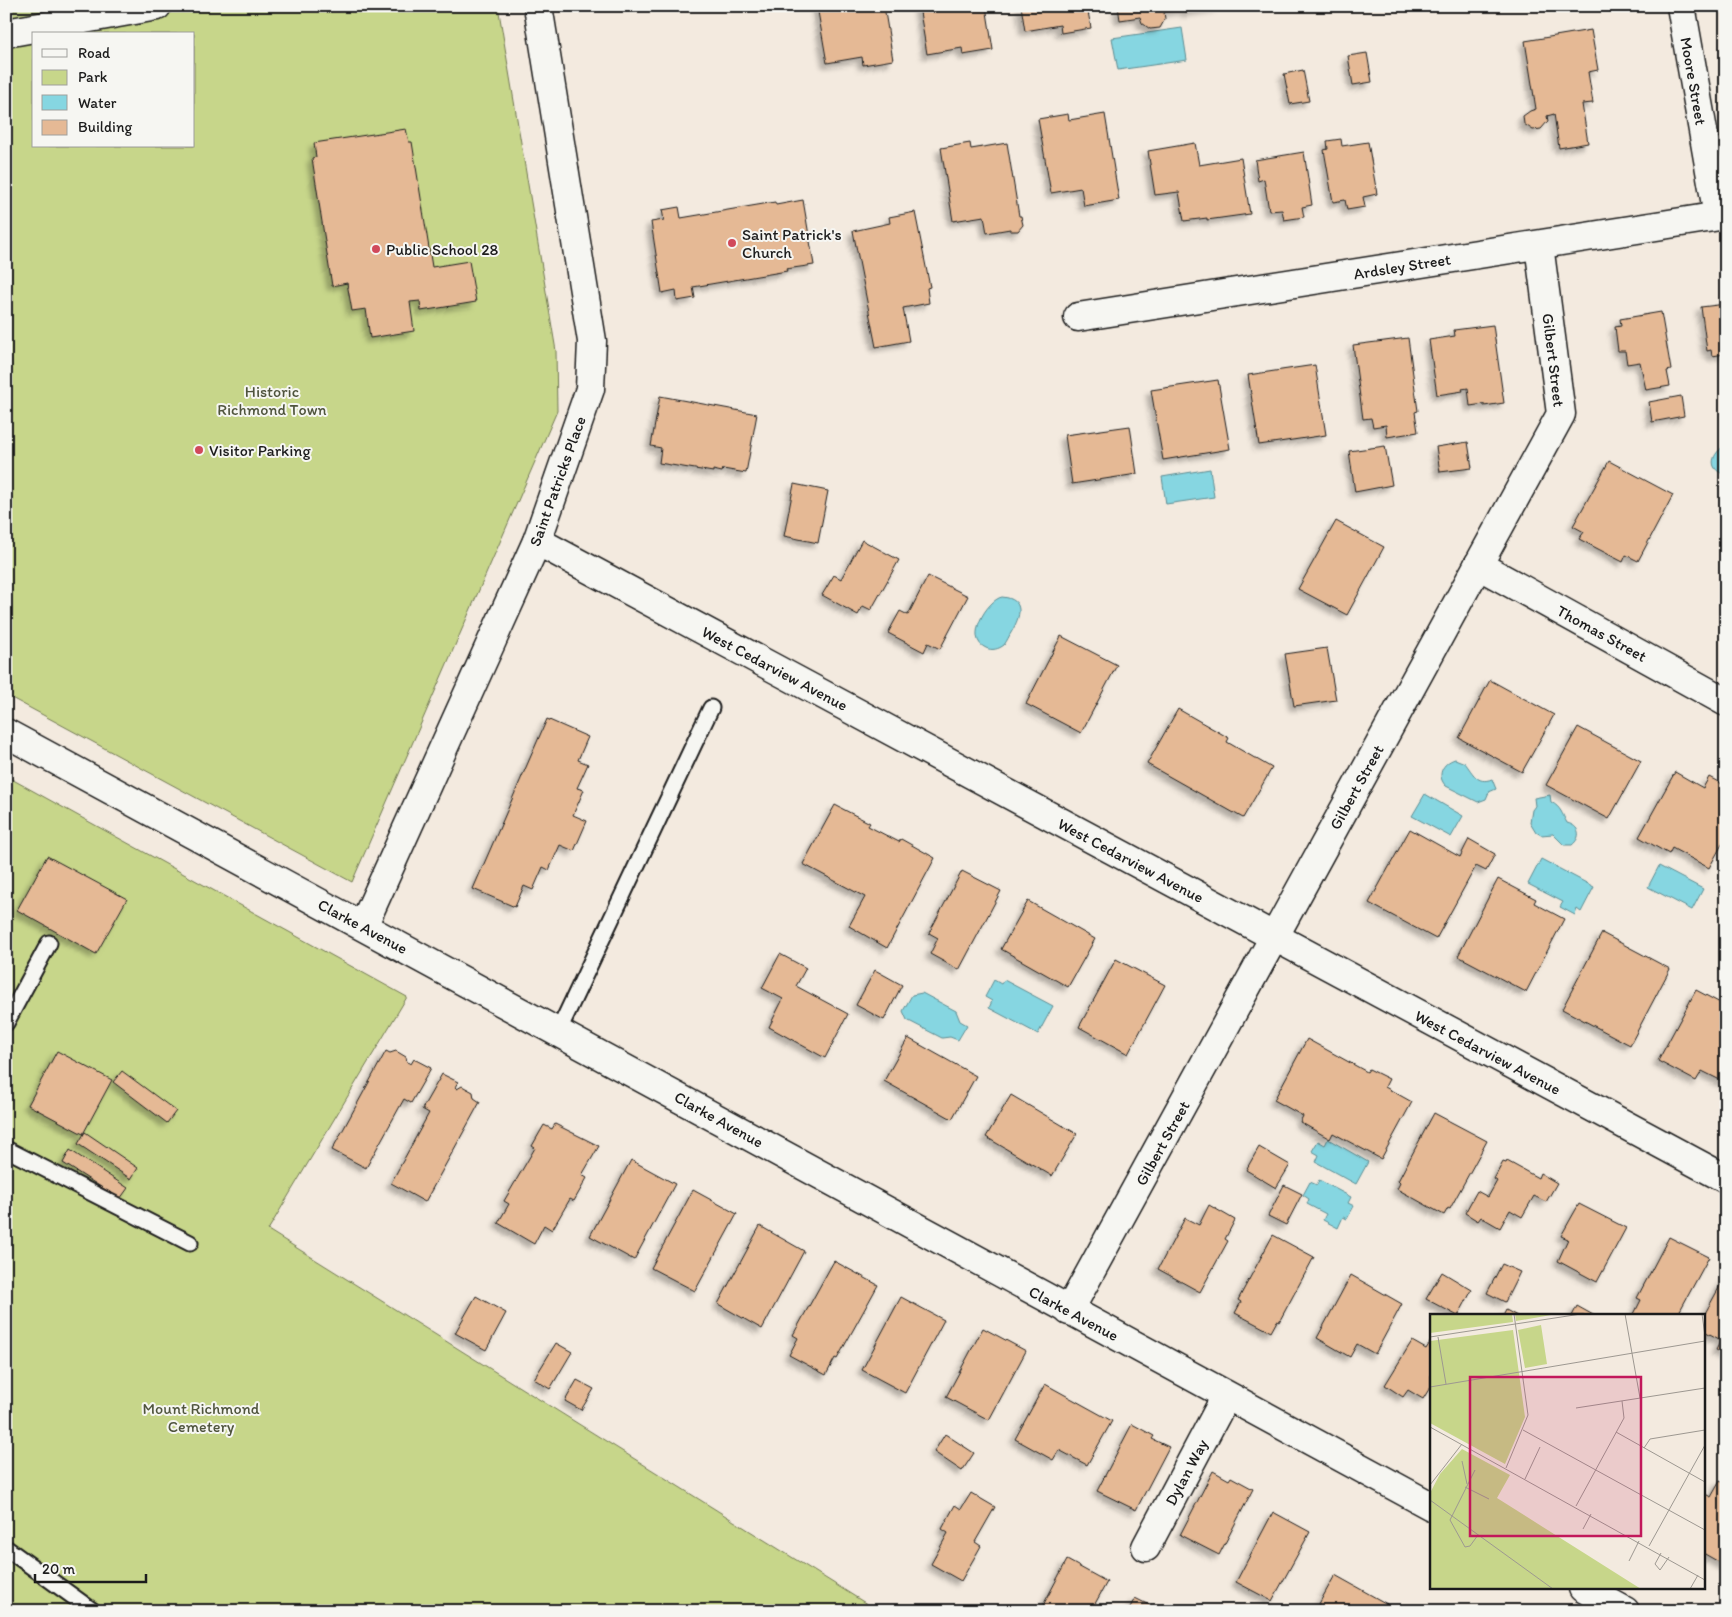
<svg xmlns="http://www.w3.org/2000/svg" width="1732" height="1617" viewBox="0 0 1732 1617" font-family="Itim,sans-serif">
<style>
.green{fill:#c7d68a;stroke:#727953;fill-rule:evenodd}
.water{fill:#86d6e1;stroke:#5c8c92}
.building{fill:#e5b995;stroke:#1c1c1c;filter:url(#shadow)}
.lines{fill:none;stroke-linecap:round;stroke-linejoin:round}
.lane-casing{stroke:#1c1c1c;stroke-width:19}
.street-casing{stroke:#1c1c1c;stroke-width:31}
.secondary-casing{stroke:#1c1c1c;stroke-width:31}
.lane{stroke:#f6f6f2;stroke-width:15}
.street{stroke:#f6f6f2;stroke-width:28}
.secondary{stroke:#f6f6f2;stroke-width:28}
.poi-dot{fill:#d1495b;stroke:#f6f6f2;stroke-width:2}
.labels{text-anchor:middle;stroke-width:4;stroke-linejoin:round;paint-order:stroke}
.street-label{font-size:16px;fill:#1c1c1c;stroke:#f6f6f2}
.poi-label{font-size:16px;fill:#1c1c1c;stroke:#f6f6f2;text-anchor:start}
.park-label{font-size:16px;fill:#4f543d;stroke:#f6f6f2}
.inset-road{fill:none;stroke:#9d9891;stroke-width:1}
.view{fill:#c2185b;fill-opacity:0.15;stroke:#c2185b;stroke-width:2.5}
.inset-edge{fill:none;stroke:#1c1c1c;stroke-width:2.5}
</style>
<defs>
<filter id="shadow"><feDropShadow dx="-4.5" dy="4.5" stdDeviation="2.5" flood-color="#0004"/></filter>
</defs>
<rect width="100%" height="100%" fill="#f3eadf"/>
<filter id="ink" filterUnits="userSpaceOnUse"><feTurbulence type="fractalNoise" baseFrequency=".02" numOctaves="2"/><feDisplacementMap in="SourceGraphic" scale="10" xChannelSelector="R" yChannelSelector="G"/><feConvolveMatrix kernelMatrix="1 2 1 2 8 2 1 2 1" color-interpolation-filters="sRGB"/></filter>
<g filter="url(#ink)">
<!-- green -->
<g class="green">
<path d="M6,6H498L556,351L557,411L352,882L6,695ZM34,34H194V146H34Z"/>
<polygon points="6,776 407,997 268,1230 878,1611 6,1611"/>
</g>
<!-- water -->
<g class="water">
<polygon points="1182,28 1187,60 1118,70 1112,38"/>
<path d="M1726,445V475C1706,469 1712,453 1726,445Z"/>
<polygon points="1210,469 1214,497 1166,504 1162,477"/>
<path d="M1002,597C1026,599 1020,617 1012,631C1009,636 1007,641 1004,645C999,649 992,651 986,648C964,639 987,600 1002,597Z"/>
<path d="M1455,759L1465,763C1473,773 1477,785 1492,779L1496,789L1489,792L1486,799L1478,802L1446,786C1436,776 1442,763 1455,759Z"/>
<polygon points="1425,794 1463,816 1451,837 1412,816"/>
<path d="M1550,795L1551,802C1561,807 1562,814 1567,823C1580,826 1582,837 1572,845H1564L1553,834L1541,835L1536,832L1530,822L1532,810L1535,806L1534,798Z"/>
<polygon points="1541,859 1594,887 1581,912 1577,909 1575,915 1560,907 1563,902 1528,884"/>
<polygon points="1659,866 1703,889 1692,910 1648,887"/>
<polygon points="994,980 1001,984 1004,980 1053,1006 1038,1034 989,1008 992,1001 985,997"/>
<polygon points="922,993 956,1011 960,1021 967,1025 958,1040 950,1037 942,1038 907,1020 903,1011 912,995"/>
<polygon points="1328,1139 1368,1162 1356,1184 1316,1162 1319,1155 1312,1151 1318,1141 1325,1145"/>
<polygon points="1319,1180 1351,1197 1348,1203 1354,1206 1347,1219 1343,1217 1338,1228 1323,1220 1326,1214 1307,1204 1309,1199 1303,1195 1310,1182 1317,1185"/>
</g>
<!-- building -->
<g class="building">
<polygon points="817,6 884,6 893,60 863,65 862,57 827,63"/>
<polygon points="919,6 986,6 993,50 963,55 962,48 927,54"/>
<polygon points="1021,6 1087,6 1091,28 1061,33 1060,25 1025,31"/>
<polygon points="1118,6 1218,6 1218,7 1186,12 1185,9 1164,12 1165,19 1160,28 1150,29 1142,23 1140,17 1120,20"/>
<polygon points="1591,30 1598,70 1588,72 1593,103 1582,104 1588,143 1559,148 1554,114 1547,116 1548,121 1541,129 1533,130 1524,124 1523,116 1530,111 1536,109 1525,41"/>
<polygon points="1367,53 1372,82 1353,85 1348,56"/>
<polygon points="1303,70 1309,101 1290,104 1284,74"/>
<polygon points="1068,114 1069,120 1105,114 1119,200 1084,206 1081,188 1051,193 1038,119"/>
<polygon points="406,129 409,142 412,142 432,267 469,261 476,302 421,311 420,301 410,302 414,331 370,338 366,309 352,311 347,283 332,286 312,158 316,157 314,143"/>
<polygon points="1341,139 1342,146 1368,142 1377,194 1363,197 1365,207 1347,210 1345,200 1333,202 1324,150 1328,149 1327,141"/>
<polygon points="970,143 971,149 1007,143 1019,216 1021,216 1023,225 1018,231 1010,231 1010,229 987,233 984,216 953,221 941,148"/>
<polygon points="1195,143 1199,165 1241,158 1250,214 1207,220 1207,218 1184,221 1179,192 1155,195 1148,151"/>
<polygon points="1304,152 1312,205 1302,207 1304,217 1284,220 1282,210 1269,211 1264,179 1258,181 1255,160"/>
<polygon points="803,200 814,265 786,269 787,271 693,287 695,298 677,301 676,290 662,293 651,222 664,220 662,210 679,207 681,218 775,202 776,205"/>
<polygon points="915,212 930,287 927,288 929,303 903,308 909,341 876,347 853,231 890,223 889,217"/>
<polygon points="1726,304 1725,354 1712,356 1711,350 1707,351 1701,307"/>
<polygon points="1661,312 1671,370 1667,371 1670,386 1646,390 1640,362 1627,364 1625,351 1618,351 1615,327 1621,326 1620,319"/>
<polygon points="1493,325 1504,403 1484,406 1484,404 1470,406 1468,388 1462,389 1463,391 1437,395 1429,340 1455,336 1454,330"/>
<polygon points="1408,338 1418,411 1415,412 1418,432 1387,437 1386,425 1373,427 1371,418 1363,419 1353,345"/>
<polygon points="1315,365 1326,435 1259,445 1248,375"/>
<polygon points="1218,380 1230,449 1163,460 1151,390"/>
<polygon points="660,396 757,414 746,473 723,469 722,472 713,470 713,472 659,463 661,448 651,446"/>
<polygon points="1681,396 1684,416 1652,422 1649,402"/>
<polygon points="1130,426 1137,474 1072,484 1065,435"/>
<polygon points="1468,442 1472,468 1440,472 1436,447"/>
<polygon points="1385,446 1392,485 1355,492 1349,451"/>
<polygon points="1609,461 1673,495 1638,561 1626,555 1623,562 1579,539 1584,532 1573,526"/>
<polygon points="794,484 828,491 818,543 784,536"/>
<polygon points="1336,521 1384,547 1347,615 1298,589"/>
<polygon points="862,540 899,560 871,610 863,606 858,615 822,595 834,575 841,579"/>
<polygon points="928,576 968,596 940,649 928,643 924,652 888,633 900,611 908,615"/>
<polygon points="1061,636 1117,665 1081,733 1026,704"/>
<polygon points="1327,648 1336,700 1294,706 1285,654"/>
<polygon points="1490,680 1554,715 1522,772 1459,738"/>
<polygon points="1178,709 1229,738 1227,742 1272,768 1243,818 1147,764"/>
<polygon points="547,719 588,737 578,760 588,764 577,788 584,790 573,815 587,821 574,851 560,845 549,870 543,867 533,890 524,886 515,907 473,889"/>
<polygon points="1578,727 1641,761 1609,819 1546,785"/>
<polygon points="1675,772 1703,788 1709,777 1726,786 1726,837 1709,868 1672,848 1669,854 1639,837"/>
<polygon points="835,805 870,823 868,826 899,842 901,839 935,858 887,948 849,926 865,897 803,864"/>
<polygon points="1410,829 1460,857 1469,839 1495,854 1486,871 1476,866 1436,939 1369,903"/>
<polygon points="47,856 127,899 96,954 17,910"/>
<polygon points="962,871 1001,891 959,970 930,954 938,938 929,933"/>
<polygon points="1498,879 1536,899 1534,903 1564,919 1526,992 1458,956"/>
<polygon points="1028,901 1095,939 1068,987 1001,949"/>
<polygon points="1602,933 1670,969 1630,1045 1562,1009"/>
<polygon points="780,954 806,968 796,986 848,1014 825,1058 769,1027 783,999 762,988"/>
<polygon points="1116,959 1165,985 1128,1054 1079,1027"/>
<polygon points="875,970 902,985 884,1020 856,1005"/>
<polygon points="1696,990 1726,1006 1726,1083 1702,1071 1696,1081 1658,1061"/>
<polygon points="908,1038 976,1076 952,1119 884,1081"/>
<polygon points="1307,1039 1367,1072 1369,1069 1389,1079 1385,1087 1412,1102 1381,1159 1333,1133 1330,1139 1300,1122 1303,1116 1274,1100"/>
<polygon points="57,1051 112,1080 83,1134 28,1105"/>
<polygon points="386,1051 390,1053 396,1051 406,1057 407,1062 411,1064 414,1059 431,1068 411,1103 404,1099 366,1168 332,1150"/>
<polygon points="122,1071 176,1111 167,1123 113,1082"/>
<polygon points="442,1074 458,1082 455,1087 457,1089 462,1086 473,1092 474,1098 480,1102 425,1202 391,1183 429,1113 422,1109"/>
<polygon points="1011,1095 1077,1134 1052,1176 986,1137"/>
<polygon points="1434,1113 1487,1141 1452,1205 1450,1209 1448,1208 1444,1215 1397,1189 1400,1183 1398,1181"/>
<polygon points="555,1124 599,1146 582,1175 587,1178 574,1201 570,1199 552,1230 544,1225 534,1244 498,1223 509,1204 504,1201 535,1148 532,1146 544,1125 552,1129"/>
<polygon points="85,1132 138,1168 131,1179 78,1144"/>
<polygon points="1259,1147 1290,1165 1276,1188 1246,1170"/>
<polygon points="70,1150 128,1188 120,1199 63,1163"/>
<polygon points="631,1160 675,1184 634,1260 590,1236"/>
<polygon points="1507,1161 1538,1178 1540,1173 1557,1183 1546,1202 1534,1196 1522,1217 1510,1210 1500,1228 1481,1217 1478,1221 1465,1213 1477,1191 1488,1197 1497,1181 1494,1179 1503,1162 1506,1163"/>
<polygon points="1284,1185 1302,1194 1286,1225 1268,1216"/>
<polygon points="693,1190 737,1214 695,1291 651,1268"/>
<polygon points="1579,1204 1626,1228 1597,1282 1558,1261 1568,1239 1561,1236"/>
<polygon points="1209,1205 1235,1220 1225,1239 1228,1241 1200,1292 1158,1269 1185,1218 1199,1225"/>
<polygon points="760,1226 804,1251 762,1329 718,1304"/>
<polygon points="1273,1235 1314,1257 1279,1322 1277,1321 1271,1332 1235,1313 1241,1302 1238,1300"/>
<polygon points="1669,1237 1709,1257 1677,1316 1633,1316 1641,1300 1637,1298"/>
<polygon points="834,1261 878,1285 837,1359 835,1358 826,1375 789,1355 798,1338 793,1335"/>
<polygon points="1502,1264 1520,1272 1505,1302 1487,1293"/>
<polygon points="1442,1272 1472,1290 1458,1316 1426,1299"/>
<polygon points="1351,1275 1402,1304 1375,1354 1357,1344 1350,1357 1317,1338"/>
<polygon points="1726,1275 1726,1355 1716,1350 1721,1340 1706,1332 1703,1337 1703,1317"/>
<polygon points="476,1296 506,1313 486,1350 455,1333"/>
<polygon points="901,1297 944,1320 905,1393 862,1370"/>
<polygon points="1577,1306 1595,1316 1572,1316"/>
<polygon points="1506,1310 1517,1316 1503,1316"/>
<polygon points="983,1328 1026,1351 989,1420 946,1397"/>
<polygon points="1412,1341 1426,1349 1431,1341 1431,1386 1423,1399 1408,1390 1403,1397 1385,1385"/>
<polygon points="556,1343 572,1352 550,1389 534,1379"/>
<polygon points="577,1380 594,1389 581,1410 565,1401"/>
<polygon points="1045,1384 1112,1421 1087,1465 1059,1450 1053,1460 1015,1439"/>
<polygon points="1132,1424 1154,1436 1152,1439 1169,1447 1136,1510 1097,1491"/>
<polygon points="945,1434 974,1453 962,1471 934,1452"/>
<polygon points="1213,1471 1229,1480 1231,1477 1253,1489 1219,1555 1180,1535"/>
<polygon points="1720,1481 1726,1484 1726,1566 1703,1553 1703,1497 1705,1494 1711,1497"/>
<polygon points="971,1493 995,1507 975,1542 981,1546 961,1581 931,1564 948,1533 942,1529 955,1505 961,1509"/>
<polygon points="1273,1512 1310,1532 1272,1601 1236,1582"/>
<polygon points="1067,1560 1107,1582 1091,1611 1040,1611"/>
<polygon points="1335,1575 1387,1604 1383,1611 1315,1611"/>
<polygon points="1135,1598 1161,1611 1128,1611"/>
</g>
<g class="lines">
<!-- lane casing -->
<g class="lane-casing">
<g id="lane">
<polyline points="6,1023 49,943"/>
<polyline points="558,1032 711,708"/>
<polyline points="6,1149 190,1243"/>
<polyline points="6,1548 93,1611"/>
</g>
</g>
<!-- street casing -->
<g class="street-casing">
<g id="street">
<polyline points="1681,6 1718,216"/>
<polyline points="6,33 157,6"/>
<polyline points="1078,317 1726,215"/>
<polyline points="537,541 1726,1179"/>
<polyline points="1478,565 1726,702"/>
<polyline points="363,926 537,541 590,389 592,341 538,6"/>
<polyline points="1069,1311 1561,414 1539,245"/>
<polyline points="1146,1547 1226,1396"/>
</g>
</g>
<!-- secondary casing -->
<g class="secondary-casing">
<g id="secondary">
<polyline points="6,733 1431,1506"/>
<polyline points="1583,1588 1625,1611"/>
</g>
</g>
<!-- lane -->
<use href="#lane" class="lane"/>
<!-- street -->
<use href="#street" class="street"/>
<!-- secondary -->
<use href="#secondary" class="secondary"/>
</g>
</g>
<!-- markers -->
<g class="poi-dot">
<circle cx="732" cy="243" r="5"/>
<circle cx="376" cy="249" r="5"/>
<circle cx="199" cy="450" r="5"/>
</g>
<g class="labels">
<!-- street labels -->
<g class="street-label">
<text transform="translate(1694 81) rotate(80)" y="6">Moore Street</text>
<text transform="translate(1402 266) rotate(-9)" y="6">Ardsley Street</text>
<text transform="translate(1554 360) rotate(83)" y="6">Gilbert Street</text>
<text transform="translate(557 481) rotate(-70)" y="6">Saint Patricks Place</text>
<text transform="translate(1602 633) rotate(29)" y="6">Thomas Street</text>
<text transform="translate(775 668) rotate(28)" y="6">West Cedarview Avenue</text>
<text transform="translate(1356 787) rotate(-61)" y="6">Gilbert Street</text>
<text transform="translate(1131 860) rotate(28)" y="6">West Cedarview Avenue</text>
<text transform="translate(363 926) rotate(28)" y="6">Clarke Avenue</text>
<text transform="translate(1488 1052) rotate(28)" y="6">West Cedarview Avenue</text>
<text transform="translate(719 1119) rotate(29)" y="6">Clarke Avenue</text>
<text transform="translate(1162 1143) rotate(-61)" y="6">Gilbert Street</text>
<text transform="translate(1074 1313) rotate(28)" y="6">Clarke Avenue</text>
<text transform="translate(1186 1472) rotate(-62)" y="6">Dylan Way</text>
</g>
<!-- poi labels -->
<g class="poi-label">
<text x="742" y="240">Saint Patrick's<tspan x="742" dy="18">Church</tspan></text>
<text x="386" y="255">Public School 28</text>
<text x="209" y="456">Visitor Parking</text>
</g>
<!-- park labels -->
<g class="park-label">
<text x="272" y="397">Historic<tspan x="272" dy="18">Richmond Town</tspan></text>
<text x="201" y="1414">Mount Richmond<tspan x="201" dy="18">Cemetery</tspan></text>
</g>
</g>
<!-- overview -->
<g transform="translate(1430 1314)">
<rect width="275" height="275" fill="#f3eadf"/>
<path d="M0,0H82L83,8L0,19ZM85,0H127L86,7ZM111,11L117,50L95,54L88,16ZM83,16L95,103L75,150L0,109V27ZM32,135L80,161L67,184L211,275H0V179L10,160Z" fill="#c7d68a"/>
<path class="inset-road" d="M195,0L210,84M272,0L275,22M0,23L151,0M8,23L16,70M0,73L275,27M146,94L275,74M0,113L275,266M93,116L275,216M186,118L275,168M214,134L220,125L275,116M32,147L37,170M76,154L98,101L84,0M45,156L20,206L35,233L40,232L48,221M95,165L110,133M0,171L32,130M35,173L59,185M0,186L123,275M146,192L194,104L192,87M153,215L161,200M219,232L275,131M231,239L225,250L230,256L239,243M199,247L209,227M260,275L268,261"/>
<path class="view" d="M40,63H211V222H40Z"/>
<rect width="275" height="275" class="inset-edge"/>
</g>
<!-- margin -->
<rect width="1732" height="1617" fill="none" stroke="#f6f6f2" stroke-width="25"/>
<rect x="12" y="12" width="1707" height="1592" fill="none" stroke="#1c1c1c" stroke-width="2" filter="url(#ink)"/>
<!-- legend -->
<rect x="32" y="32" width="162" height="115" fill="#f6f6f2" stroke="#9f9f9c"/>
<rect x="42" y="49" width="25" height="8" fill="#f6f6f2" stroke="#9f9f9c"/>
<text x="78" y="58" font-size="15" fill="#1c1c1c">Road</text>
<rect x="42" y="70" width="25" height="15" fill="#c7d68a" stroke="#9f9f9c"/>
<text x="78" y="82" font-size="15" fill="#1c1c1c">Park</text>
<rect x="42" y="95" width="25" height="15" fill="#86d6e1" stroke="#9f9f9c"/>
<text x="78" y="108" font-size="15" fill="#1c1c1c">Water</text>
<rect x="42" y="120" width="25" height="15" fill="#e5b995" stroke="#9f9f9c"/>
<text x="78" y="132" font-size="15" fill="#1c1c1c">Building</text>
<!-- scale -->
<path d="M35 1574v8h111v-8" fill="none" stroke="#1c1c1c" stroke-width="2.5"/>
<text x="42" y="1574" font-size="15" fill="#1c1c1c" stroke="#f6f6f2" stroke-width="4" paint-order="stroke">20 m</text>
</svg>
